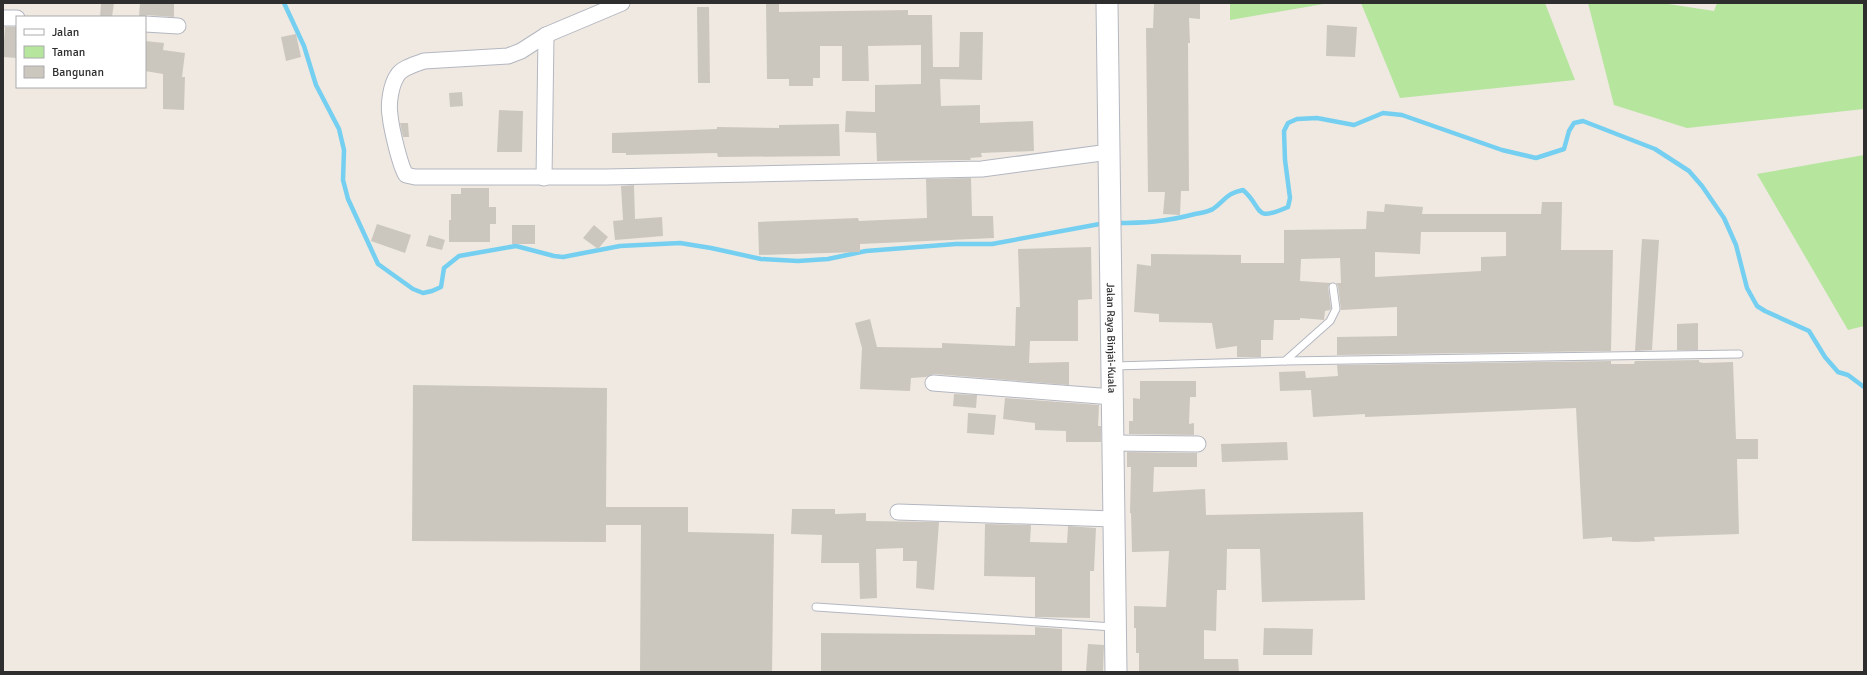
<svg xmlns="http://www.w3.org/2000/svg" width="1867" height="675" viewBox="0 0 1867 675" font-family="Signika,sans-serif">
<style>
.green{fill:#b6e59e}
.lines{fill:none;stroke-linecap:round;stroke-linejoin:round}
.stream{stroke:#75cff0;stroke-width:4.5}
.building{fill:#cbc7bf;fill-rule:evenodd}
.lane-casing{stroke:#b4b7c1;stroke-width:9}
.street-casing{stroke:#b4b7c1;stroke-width:17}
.secondary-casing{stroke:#b4b7c1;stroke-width:23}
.lane{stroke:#fff;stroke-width:7}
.street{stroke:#fff;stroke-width:15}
.secondary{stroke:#fff;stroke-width:21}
.labels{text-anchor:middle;stroke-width:3.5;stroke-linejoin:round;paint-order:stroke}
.street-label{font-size:11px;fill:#2e2e2e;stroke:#fff}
</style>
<rect width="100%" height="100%" fill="#efe9e1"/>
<!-- green -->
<g class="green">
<polygon points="1230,3 1329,3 1230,20"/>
<polygon points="1361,3 1545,3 1575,80 1400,98"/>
<polygon points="1588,3 1662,3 1714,11 1717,3 1864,3 1864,109 1687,128 1614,105"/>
<polygon points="1864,155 1864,326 1848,330 1757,174"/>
</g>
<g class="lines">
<!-- stream -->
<g class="stream">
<polyline points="284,3 304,46 316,85 339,129 344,150 343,180 348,199 378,264 413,289 423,293 432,291 441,287 444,268 459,256 516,246 554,256 563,257 620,246 680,243 711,248 761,259 798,261 828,259 866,251 956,244 992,244 1105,223"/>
<path d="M1114,223C1144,223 1165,222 1195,214C1200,213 1208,212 1213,209C1225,201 1226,193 1243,190C1264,208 1252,223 1288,207L1290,198L1285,160L1284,131L1288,123L1297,119L1317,118L1354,125L1383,113L1402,115L1502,150L1536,158L1564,149L1569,131L1574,123L1583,121L1655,149L1689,171L1702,186L1724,218L1736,245L1747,288L1757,306L1765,311L1809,331L1825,357L1838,372L1848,375L1864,387"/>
</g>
</g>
<!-- building -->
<g class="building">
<polygon points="101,3 114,3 112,17 100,17"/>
<polygon points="140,3 174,3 174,17 146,15 139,17"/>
<polygon points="766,3 779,3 779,12 908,10 908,15 932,15 933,67 959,67 960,32 983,32 982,80 940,79 941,106 980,105 980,123 1033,121 1034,151 981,153 982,157 970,158 971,160 877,161 876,133 845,132 846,111 875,112 875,85 921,84 921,45 868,46 869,81 842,81 842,46 820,46 820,78 813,78 813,86 789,86 789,79 767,79"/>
<polygon points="1154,3 1200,3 1200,19 1189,18 1190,43 1188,43 1189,191 1181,191 1180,215 1163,214 1165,192 1148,192 1146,28 1153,28"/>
<polygon points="697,7 709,7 710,83 698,83"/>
<polygon points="1327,25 1357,27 1355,57 1326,56"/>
<polygon points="5,27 17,27 17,58 3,57"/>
<polygon points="296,34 301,57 286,61 281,37"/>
<polygon points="145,41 164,43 163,50 185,53 182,77 185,77 184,110 163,109 163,74 145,71"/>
<polygon points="462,92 463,106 450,107 449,93"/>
<polygon points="499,110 523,111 522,152 497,152"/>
<polygon points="400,123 408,123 409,137 403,137"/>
<polygon points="839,124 840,156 718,157 717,153 626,155 626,153 612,153 612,133 717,129 717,127 779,128 779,125"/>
<polygon points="971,178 972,216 993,216 994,238 860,244 860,252 759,255 758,222 858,218 859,221 927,218 926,179"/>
<polygon points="634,185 635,219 662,217 663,236 615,240 613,221 623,220 621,186"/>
<polygon points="461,188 489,188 489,207 496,207 496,224 490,224 490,242 449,242 449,220 451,220 451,194 461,194"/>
<path d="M1542,202H1562L1561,250H1613L1611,351L1337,355V337L1397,336V307L1341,310L1338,286L1336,283H1341L1340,258L1301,259L1300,281L1331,283L1328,287L1331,308L1330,310L1325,311L1324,320L1300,318V320H1274L1273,340H1261V357H1237V346L1216,349L1212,323L1159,322V314L1134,312L1137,264L1151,266V254L1241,255V263H1284V230L1366,229L1367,211L1384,212L1385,204L1423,207L1422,214H1541ZM1421,232H1506V256L1481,257V271L1375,277V252L1420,254Z"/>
<polygon points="377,224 411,235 405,253 371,241"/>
<rect x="512" y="225" width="23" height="19"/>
<polygon points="594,225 608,237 598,249 583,238"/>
<polygon points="429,235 445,240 442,250 426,246"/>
<polygon points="1642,239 1659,240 1652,350 1635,351"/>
<polygon points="1091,247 1092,299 1078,300 1078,341 1030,341 1029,363 1069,362 1069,385 934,374 926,377 911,378 910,391 860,389 862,348 855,323 870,319 877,347 942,348 942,343 1015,346 1016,307 1020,307 1018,249"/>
<polygon points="1698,323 1698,350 1677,350 1677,324"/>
<polygon points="1699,360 1699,362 1703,363 1733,362 1736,439 1758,439 1758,459 1737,459 1739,534 1654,537 1655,541 1636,542 1612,541 1612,537 1583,539 1576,408 1365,417 1365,414 1313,417 1311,390 1280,391 1279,372 1305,371 1306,378 1338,376 1337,365 1611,361 1611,364 1634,364 1635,361"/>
<polygon points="1140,381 1196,381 1196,397 1190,397 1189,424 1194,423 1194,435 1129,434 1129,421 1133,421 1133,398 1140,399"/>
<polygon points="413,385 607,388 606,507 688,507 688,532 774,534 772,672 640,672 641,525 606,525 606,542 412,541"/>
<polygon points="954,394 977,395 976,408 953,406"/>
<polygon points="1005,398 1099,405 1098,426 1101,426 1101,442 1066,442 1066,431 1035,430 1035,423 1003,419"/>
<polygon points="968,413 996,415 994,435 967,433"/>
<polygon points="1287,442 1288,460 1222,462 1221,444"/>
<polygon points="1127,452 1197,453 1197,467 1154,467 1153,492 1205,489 1206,515 1363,512 1365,600 1262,602 1260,549 1227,549 1226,590 1217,590 1216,631 1204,630 1204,659 1238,659 1239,672 1139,672 1139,653 1136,653 1136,628 1134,628 1134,606 1166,607 1169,551 1132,552 1131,513 1130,513 1131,467 1127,467"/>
<polygon points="792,509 835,509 835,514 866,513 866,521 939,522 934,590 916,588 917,561 903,561 903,548 876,549 877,598 860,599 859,563 821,563 822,535 791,534"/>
<polygon points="985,524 1031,525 1030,542 1067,543 1068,526 1096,528 1094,571 1090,571 1090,618 1035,617 1035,577 984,576"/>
<polygon points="1035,627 1062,629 1062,672 821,672 821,633 1035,635"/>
<polygon points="1264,628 1313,629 1312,655 1263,655"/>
<polygon points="1088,644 1104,645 1103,672 1086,672"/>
</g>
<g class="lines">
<!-- lane casing -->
<g class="lane-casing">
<g id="lane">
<polyline points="1285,361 1739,354"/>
<polyline points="1114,366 1285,361 1330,321 1336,309 1333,287"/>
<polyline points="816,607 1113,627"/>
</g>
</g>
<!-- street casing -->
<g class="street-casing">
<g id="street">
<path d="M622,3L546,35L521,51L508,56L424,61C416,64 401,68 397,76C391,85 388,104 390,115C391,127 400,166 406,175L415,177H606L982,169L1109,152"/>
<polyline points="3,18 17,18"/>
<polyline points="145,24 178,26"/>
<polyline points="544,178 546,35"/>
<polyline points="933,383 1113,397"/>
<polyline points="1113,443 1198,444"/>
<polyline points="898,512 1114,519"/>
</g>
</g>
<!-- secondary casing -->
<g class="secondary-casing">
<g id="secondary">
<path id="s1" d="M1107,3L1116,672"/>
</g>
</g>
<!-- lane -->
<use href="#lane" class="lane"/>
<!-- street -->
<use href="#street" class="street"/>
<!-- secondary -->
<use href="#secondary" class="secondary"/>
</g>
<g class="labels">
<!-- street labels -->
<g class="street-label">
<text dy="4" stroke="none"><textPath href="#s1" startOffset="335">Jalan Raya Binjai-Kuala</textPath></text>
</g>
</g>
<!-- border -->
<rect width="1867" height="675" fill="none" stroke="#2e2e2e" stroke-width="8"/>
<!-- legend -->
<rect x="16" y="16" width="130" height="72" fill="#ffffff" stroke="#ababab"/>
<rect x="24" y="29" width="20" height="6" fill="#ffffff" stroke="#ababab"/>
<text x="52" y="36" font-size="12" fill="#2e2e2e">Jalan</text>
<rect x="24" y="46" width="20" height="12" fill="#b6e59e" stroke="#ababab"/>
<text x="52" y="56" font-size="12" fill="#2e2e2e">Taman</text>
<rect x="24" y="66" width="20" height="12" fill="#cbc7bf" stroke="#ababab"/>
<text x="52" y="76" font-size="12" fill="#2e2e2e">Bangunan</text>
</svg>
